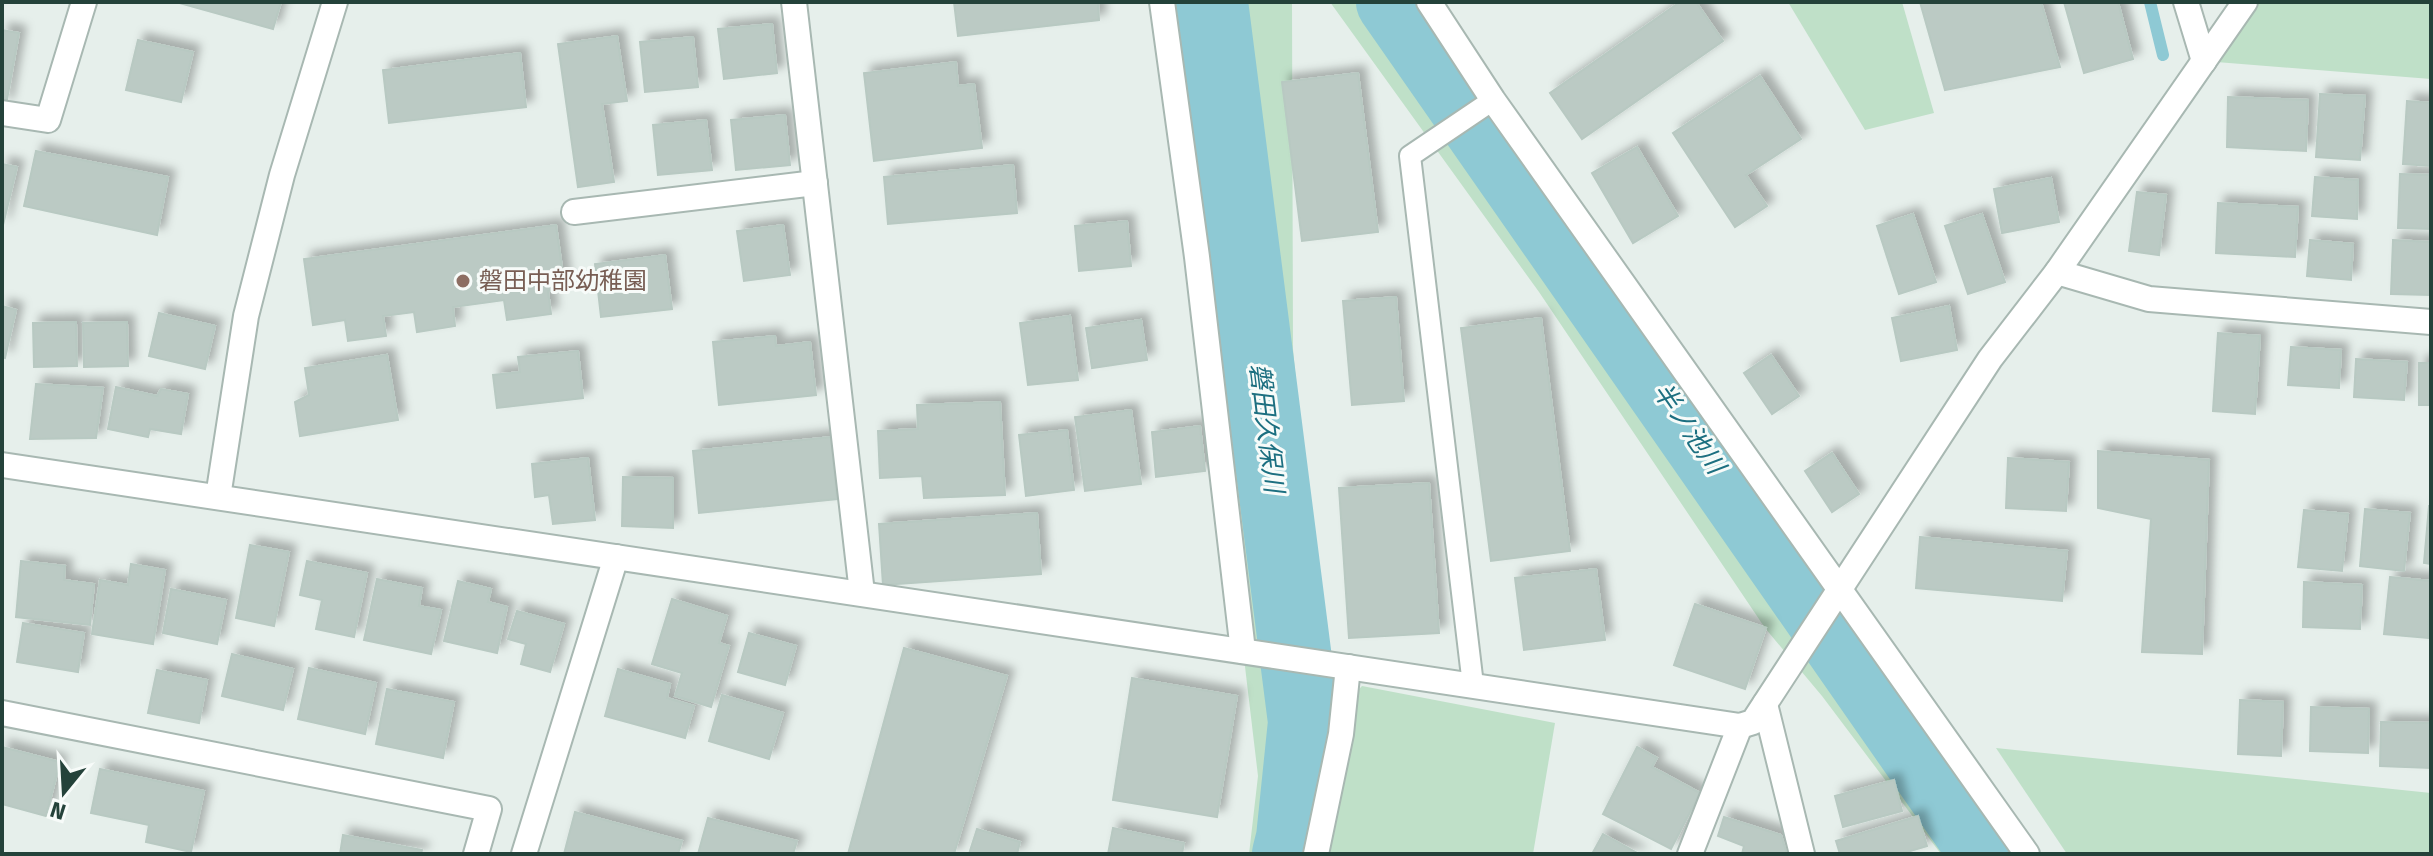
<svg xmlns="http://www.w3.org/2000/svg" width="2433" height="856" viewBox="0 0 2433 856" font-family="'Fira Sans','Noto Sans JP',sans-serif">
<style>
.green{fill:#bfe0c8}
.water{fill:#8ec9d4}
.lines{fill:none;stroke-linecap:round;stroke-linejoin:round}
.stream{stroke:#8ec9d4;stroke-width:12}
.river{stroke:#8ec9d4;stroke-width:72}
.building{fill:#bbcac4;stroke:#b8c9c2;stroke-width:2;filter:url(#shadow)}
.service-casing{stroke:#a8b8b2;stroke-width:24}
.minor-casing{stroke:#a8b8b2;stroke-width:28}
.tertiary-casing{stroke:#a8b8b2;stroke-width:28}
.service{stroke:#fff;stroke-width:20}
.minor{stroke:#fff;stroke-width:24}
.tertiary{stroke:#fff;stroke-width:24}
.education-dot{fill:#8d6e63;stroke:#f7fbf9;stroke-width:3}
.labels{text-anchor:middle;stroke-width:6;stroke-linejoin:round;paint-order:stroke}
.education-label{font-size:24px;fill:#785e54;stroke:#f7fbf9;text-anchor:start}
.water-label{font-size:26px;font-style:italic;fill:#1c6f80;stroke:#f7fbf9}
</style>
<defs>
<filter id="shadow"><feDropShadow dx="7" dy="-7" stdDeviation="4" flood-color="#0004"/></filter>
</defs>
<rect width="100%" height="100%" fill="#e6efeb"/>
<!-- green -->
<g class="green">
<polygon points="1161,2 1292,2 1293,349 1324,689 1324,824 1315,854 1249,854 1258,776 1217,431"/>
<polygon points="1330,2 1429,2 2017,854 1941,854 1822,696 1765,628 1539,292"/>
<polygon points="1788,2 1902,2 1934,113 1865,130"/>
<polygon points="2245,2 2431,2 2431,79 2204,61"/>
<polygon points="1362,686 1555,723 1533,854 1330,854 1344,705"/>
<polygon points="1996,748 2431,793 2431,854 2067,854"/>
</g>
<!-- water -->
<g class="water">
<polygon points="1203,2 1232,2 1250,288"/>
<polygon points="1371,2 1388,2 1438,86"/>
</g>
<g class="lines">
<!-- stream -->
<polyline class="stream" points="2150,2 2163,55"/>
<!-- river -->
<g class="river">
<polyline points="1212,2 1304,722 1292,838 1288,854"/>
<polyline points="1392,2 1986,854"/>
</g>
</g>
<!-- building -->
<g class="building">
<polygon points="176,2 281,2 273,29"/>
<polygon points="954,2 1098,2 1099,20 958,36"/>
<polygon points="1680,2 1696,2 1723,41 1582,139 1550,93"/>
<polygon points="1920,2 2041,2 2060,67 1945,90"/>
<polygon points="2064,2 2118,2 2133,59 2084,73"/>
<polygon points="772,24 777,73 724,79 718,29"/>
<polygon points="2,30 19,33 6,105 2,104"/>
<polygon points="617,36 627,101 602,104 614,182 578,187 558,44"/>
<polygon points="693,37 698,87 645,92 640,42"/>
<polygon points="138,40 193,52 181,102 126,90"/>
<polygon points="520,53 526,107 389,123 383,70"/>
<polygon points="956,62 958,86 974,84 982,148 874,161 864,73"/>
<polygon points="1358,73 1378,232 1302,241 1282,82"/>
<polygon points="1760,76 1801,139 1746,175 1767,206 1735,227 1673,133"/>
<polygon points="2320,94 2365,96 2360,160 2316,157"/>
<polygon points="2228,97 2308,100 2306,151 2227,147"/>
<polygon points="2407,101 2431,103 2431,166 2403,164"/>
<polygon points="785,115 790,165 736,170 731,120"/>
<polygon points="706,120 712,170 658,175 653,125"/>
<polygon points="1637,147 1678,216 1633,243 1592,173"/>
<polygon points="36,151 168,177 157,235 24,206"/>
<polygon points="2,164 17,167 3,225 2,225"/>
<polygon points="1013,165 1017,213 888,224 884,177"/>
<polygon points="2400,174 2431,175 2431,229 2398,228"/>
<polygon points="2315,177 2358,180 2357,219 2312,216"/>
<polygon points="2051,178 2059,222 2002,233 1994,189"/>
<polygon points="2137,192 2166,195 2159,255 2129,251"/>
<polygon points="2218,203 2298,207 2295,257 2216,253"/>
<polygon points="1913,214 1936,282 1899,294 1877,226"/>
<polygon points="1982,214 2005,282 1968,294 1945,226"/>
<polygon points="1127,221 1131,266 1079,271 1075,226"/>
<polygon points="556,225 565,289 548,291 551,314 507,320 504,300 453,307 455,326 417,332 414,312 383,316 386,336 348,341 345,320 313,325 304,259"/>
<polygon points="783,225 790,275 744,281 737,231"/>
<polygon points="2310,240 2353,244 2351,280 2307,276"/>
<polygon points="2393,240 2431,242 2431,295 2391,294"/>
<polygon points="665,255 672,309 601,317 595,264"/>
<polygon points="1396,297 1404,401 1352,405 1343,301"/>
<polygon points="2,306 16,310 5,358 2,357"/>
<polygon points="1949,306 1957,350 1901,361 1892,318"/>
<polygon points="159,313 215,326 205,369 149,356"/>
<polygon points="1070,316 1078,380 1028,385 1020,323"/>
<polygon points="1541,318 1570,551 1491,561 1461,328"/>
<polygon points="1141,320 1147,360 1092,368 1086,328"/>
<polygon points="76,322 77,366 34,367 33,323"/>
<polygon points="127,322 128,366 84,367 83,323"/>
<polygon points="2218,333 2260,336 2255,414 2213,411"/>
<polygon points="775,336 776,346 810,342 816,395 719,405 713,342"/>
<polygon points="2291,347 2341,350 2339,388 2288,385"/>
<polygon points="578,351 583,398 497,408 493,375 520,372 518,357"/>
<polygon points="387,355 398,420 300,436 295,402 309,395 305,368"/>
<polygon points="1771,355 1799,396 1772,414 1744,373"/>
<polygon points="2356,359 2407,362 2404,400 2354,397"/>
<rect x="2419" y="363" width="12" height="42"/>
<polygon points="36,384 103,388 96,438 30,439"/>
<polygon points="116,387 157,396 161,389 188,394 181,434 150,429 148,437 108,429"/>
<polygon points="1000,402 1005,495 924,498 922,476 880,478 878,431 918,429 917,405"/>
<polygon points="1131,410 1141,484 1085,491 1075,417"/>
<polygon points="1200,426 1205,471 1156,477 1152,432"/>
<polygon points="1067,430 1074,490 1026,496 1019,435"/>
<polygon points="831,437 837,499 699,513 693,451"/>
<polygon points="2098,451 2209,460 2202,654 2142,652 2151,519 2098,508"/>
<polygon points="1832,453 1859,494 1832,512 1805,471"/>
<polygon points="588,458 595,520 553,524 549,495 535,497 532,464"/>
<polygon points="2008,458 2069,462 2066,511 2006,508"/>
<polygon points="623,477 673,478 673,528 622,526"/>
<polygon points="1429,483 1439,633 1349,638 1339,488"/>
<polygon points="2429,506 2431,506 2431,564 2424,563"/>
<polygon points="2365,509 2410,513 2404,571 2360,566"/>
<polygon points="2304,510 2348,514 2342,571 2298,567"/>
<polygon points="1037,513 1041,574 883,585 879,524"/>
<polygon points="1920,537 2067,551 2062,601 1916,588"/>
<polygon points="250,545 289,552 274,626 236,618"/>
<polygon points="21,561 65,566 64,580 94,584 90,625 16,617"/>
<polygon points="307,561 367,573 354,637 316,629 322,600 300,595"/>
<polygon points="131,564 165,570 153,644 92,634 100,580 128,585"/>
<polygon points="1596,569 1605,640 1524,650 1515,578"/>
<polygon points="2390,577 2431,581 2428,638 2384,634"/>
<polygon points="377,579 422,588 419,606 441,610 431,654 364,640"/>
<polygon points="458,581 491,589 488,602 507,607 497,653 444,641"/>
<polygon points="2304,582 2362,585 2360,629 2303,627"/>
<polygon points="171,589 226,600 217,644 163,633"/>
<polygon points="672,599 727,616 719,643 729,646 711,707 675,696 682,673 652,664"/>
<polygon points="1695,604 1766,628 1745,689 1674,665"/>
<polygon points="517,611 564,624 550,672 521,664 526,644 508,639"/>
<polygon points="23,623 84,633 78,672 17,662"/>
<polygon points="749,633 796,646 785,685 738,672"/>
<polygon points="904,648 1007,676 954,854 848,854"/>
<polygon points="232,654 293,669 283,710 222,696"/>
<polygon points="309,668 376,683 365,734 298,719"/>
<polygon points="618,669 670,684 667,698 694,706 685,738 605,716"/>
<polygon points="157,670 207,680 199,723 148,713"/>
<polygon points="1132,678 1237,696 1217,817 1113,800"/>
<polygon points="387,689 454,702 443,758 376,744"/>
<polygon points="722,695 783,713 769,759 709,741"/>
<polygon points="2240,700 2283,702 2281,756 2238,754"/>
<polygon points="2311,707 2369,709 2368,753 2310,751"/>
<polygon points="2381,722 2431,723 2431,768 2380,766"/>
<polygon points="2,747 60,762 46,816 2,804"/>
<polygon points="1637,747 1657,758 1652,767 1700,793 1671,849 1603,814"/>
<polygon points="100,769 204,791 191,852 146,842 149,825 91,813"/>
<polygon points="1894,780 1902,811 1843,827 1835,796"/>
<polygon points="575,812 682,841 678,854 564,854"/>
<polygon points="1918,816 1927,846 1900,854 1840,854 1836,841"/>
<polygon points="1724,817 1781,835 1787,854 1742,854 1744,846 1718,836"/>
<polygon points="708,818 797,841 793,854 698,854"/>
<polygon points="1113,828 1184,843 1182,854 1108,854"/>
<polygon points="977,829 1020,842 1017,854 969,854"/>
<polygon points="1603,834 1639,854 1592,854"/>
<polygon points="343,835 422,850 421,854 340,854"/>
</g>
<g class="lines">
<!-- service casing -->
<g class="service-casing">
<polyline id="service" points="1473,685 1410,156 1493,100"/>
</g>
<!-- minor casing -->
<g class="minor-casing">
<g id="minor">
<polyline points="794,2 862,593"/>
<polyline points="1162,2 1197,257 1243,651"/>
<polyline points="1429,2 1493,100 2027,854"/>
<polyline points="2186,2 2204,61"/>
<polyline points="2245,2 2057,272 2149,299 2431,322"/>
<polyline points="2,113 48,120 84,2"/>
<polyline points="574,212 815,183"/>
<polyline points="218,497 246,316 282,175 335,2"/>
<polyline points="1765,704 1802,854"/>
<polyline points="2,713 489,809 476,854"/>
<polyline points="524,854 616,557"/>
<polyline points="1316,854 1341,734 1348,667"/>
<polyline points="1690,854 1740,726"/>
</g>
</g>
<!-- tertiary casing -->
<g class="tertiary-casing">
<polyline id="tertiary" points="2,465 1740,726 1753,722 1990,359 2057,272"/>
</g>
<!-- service -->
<use href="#service" class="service"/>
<!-- minor -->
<use href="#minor" class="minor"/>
<!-- tertiary -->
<use href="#tertiary" class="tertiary"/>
</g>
<!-- markers -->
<circle class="education-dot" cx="463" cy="281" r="8"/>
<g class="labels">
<!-- education labels -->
<g class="education-label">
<text x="479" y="289">磐田中部幼稚園</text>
</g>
<!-- water labels -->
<g class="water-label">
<text transform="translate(1267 428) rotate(83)" y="9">磐田久保川</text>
<text transform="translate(1689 428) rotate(55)" y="9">半ノ池川</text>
</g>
</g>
<!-- border -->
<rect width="2433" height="856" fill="none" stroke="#24423a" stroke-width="8"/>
<!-- north arrow -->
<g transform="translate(64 792) rotate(198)" stroke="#f7fbf9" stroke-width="6" paint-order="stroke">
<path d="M0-6L14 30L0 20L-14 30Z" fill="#24423a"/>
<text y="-12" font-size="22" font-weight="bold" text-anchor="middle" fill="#24423a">N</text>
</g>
</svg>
